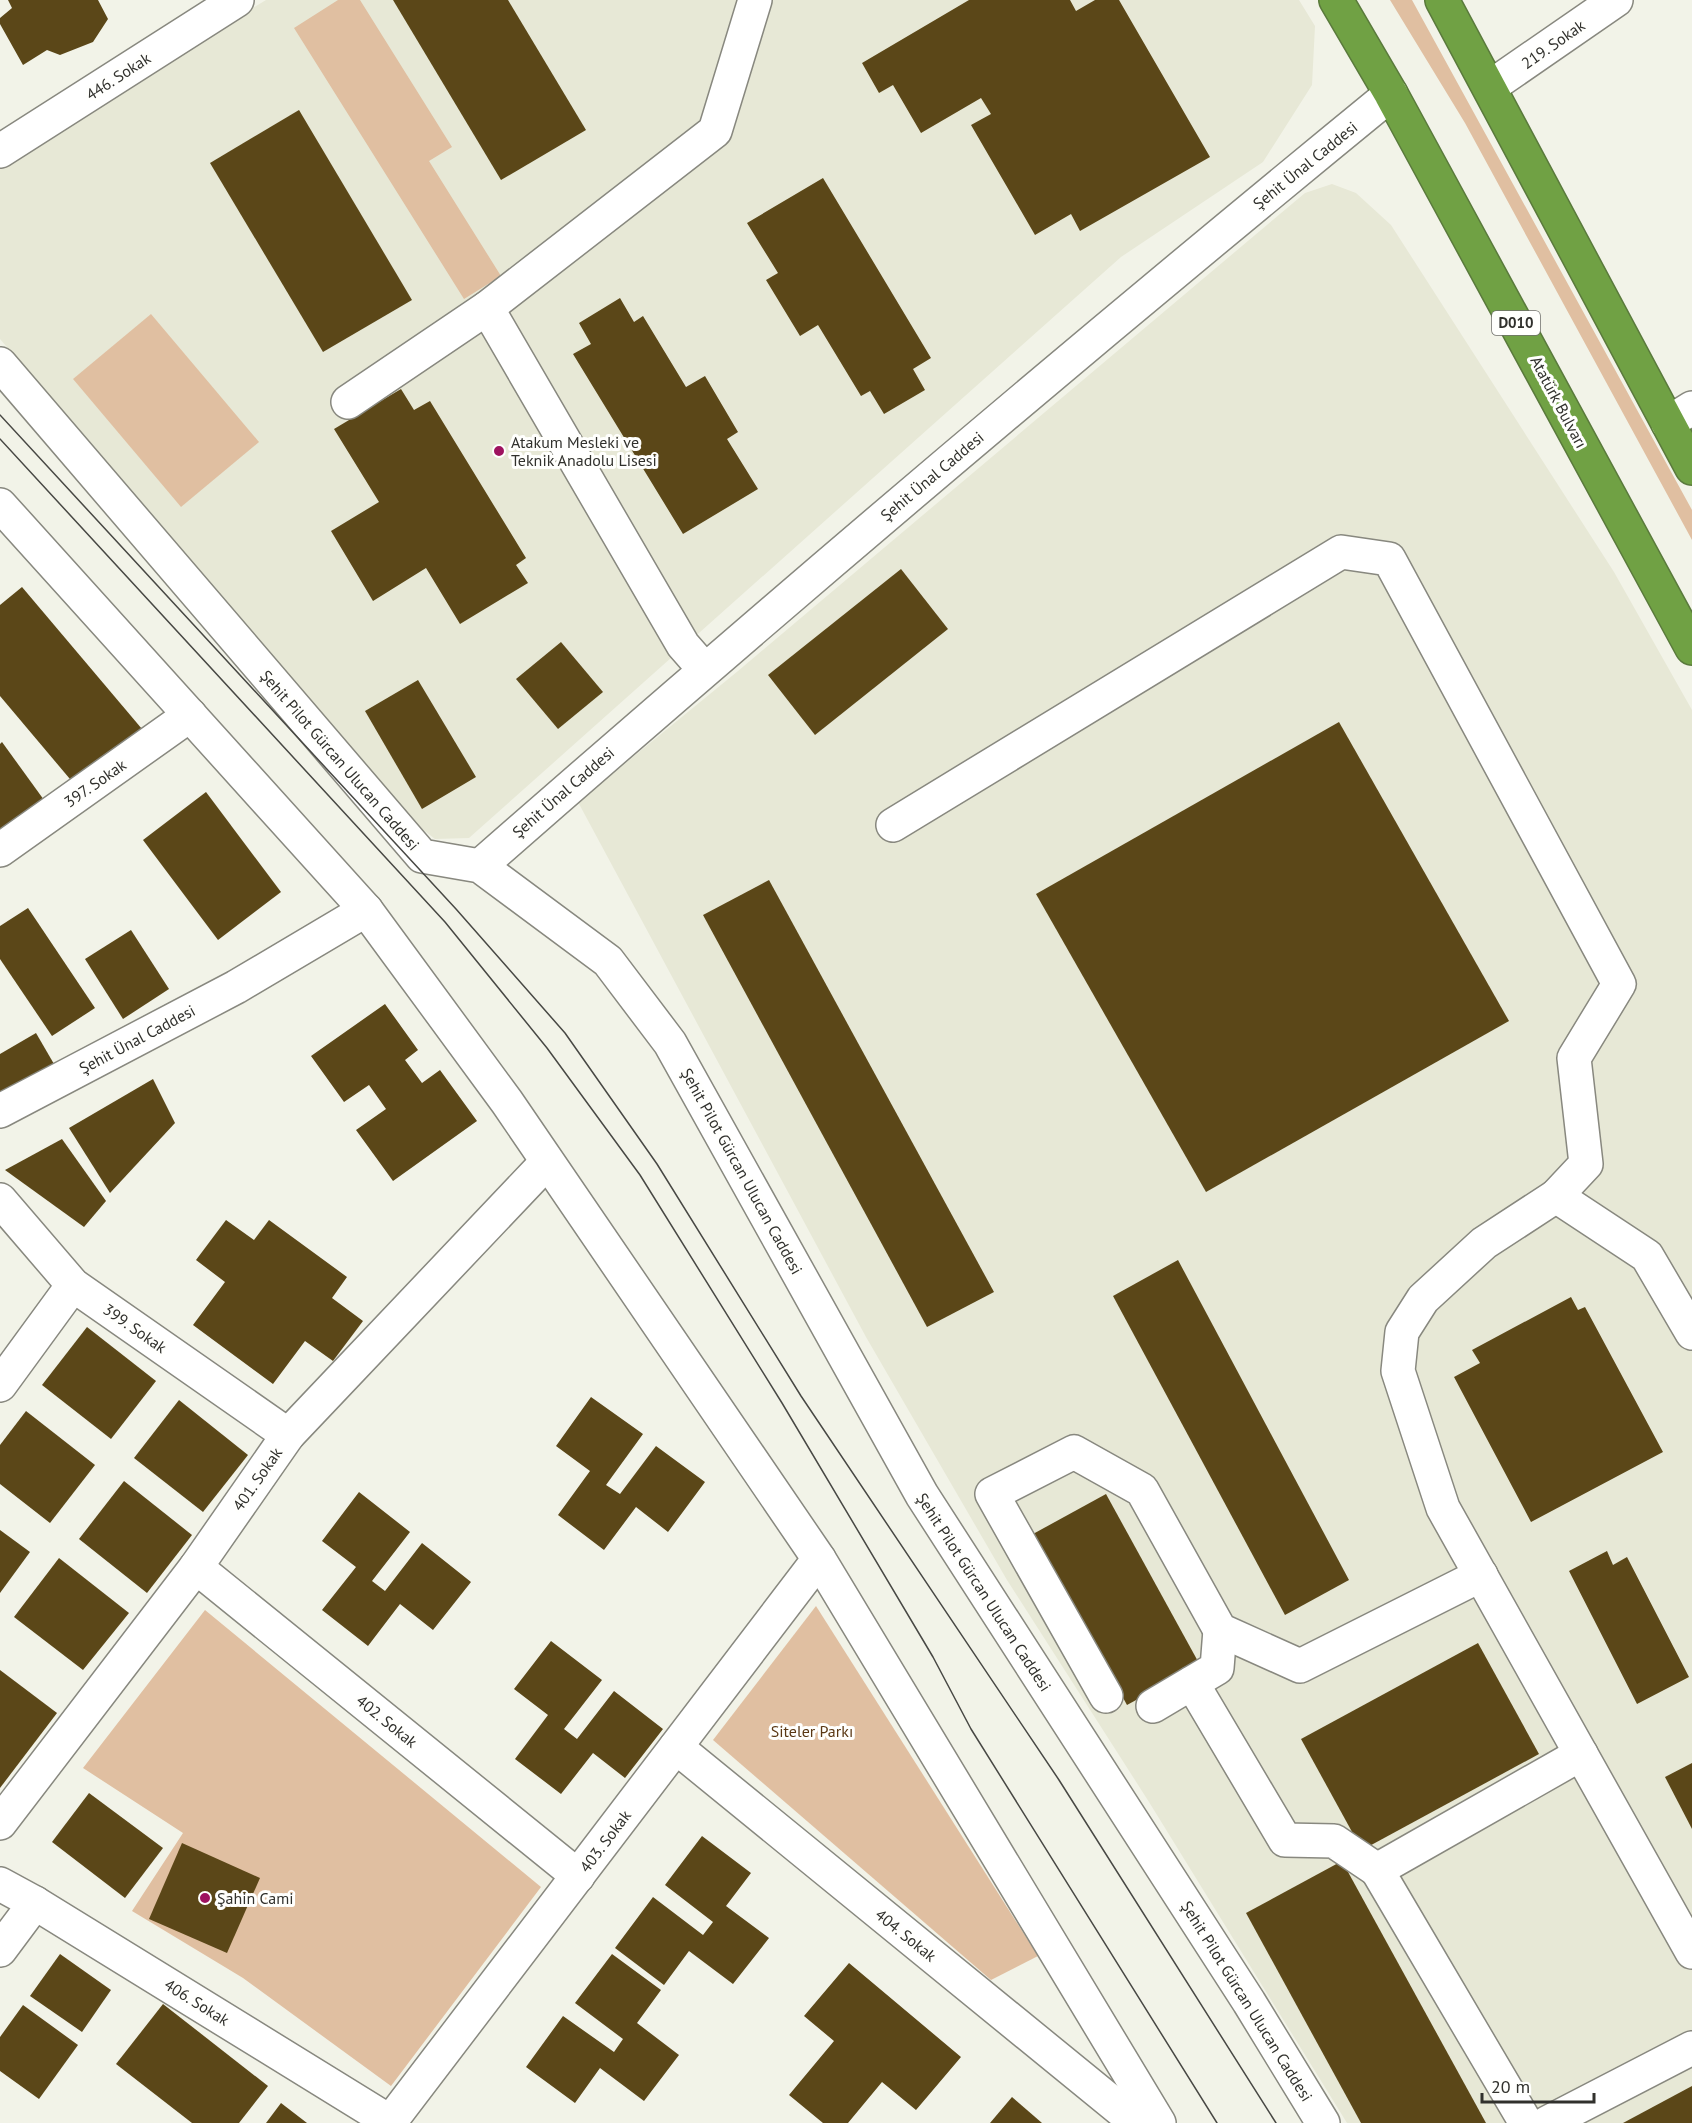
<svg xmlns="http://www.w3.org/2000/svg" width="1692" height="2123" viewBox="0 0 1692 2123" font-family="'PT Sans',sans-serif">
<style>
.built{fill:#e7e8d6}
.green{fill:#e0bfa1}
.building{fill:#5b4718}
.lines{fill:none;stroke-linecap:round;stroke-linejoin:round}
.minor-casing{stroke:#88887f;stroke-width:36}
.highway-casing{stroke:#5a7a3c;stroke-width:36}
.minor{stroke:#fff;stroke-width:33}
.highway{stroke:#70a144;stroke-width:33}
.tram{stroke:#484844;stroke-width:1.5}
.poi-dot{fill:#9e125f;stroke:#fffffd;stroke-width:2}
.labels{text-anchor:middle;stroke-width:6;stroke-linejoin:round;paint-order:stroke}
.shield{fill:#fffffd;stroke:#6f6f6b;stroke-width:1.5}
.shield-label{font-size:15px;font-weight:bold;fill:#31312d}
.street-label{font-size:16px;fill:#31312d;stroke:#fffffd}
.poi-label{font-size:16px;fill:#31312d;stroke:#fffffd;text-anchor:start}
.park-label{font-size:16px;fill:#5a3814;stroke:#fffffd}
</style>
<rect width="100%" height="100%" fill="#f2f3e8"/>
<!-- built -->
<g class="built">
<polygon points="266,0 1299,0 1315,26 1312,85 1263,162 1121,257 469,838 435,839 417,825 0,339 0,162"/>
<polygon points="1332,184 1356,193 1391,225 1614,572 1692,710 1692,2123 1347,2123 1149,1802 1007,1580 866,1337 578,802 738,671 1274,219 1305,193"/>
</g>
<!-- green -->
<g class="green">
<polygon points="338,0 360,0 452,147 429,161 501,276 464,299 294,28"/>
<polygon points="1390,0 1412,0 1692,510 1692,540 1465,123"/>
<polygon points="151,314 259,442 181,507 73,379"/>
<polygon points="816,1606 1038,1956 991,1980 713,1740"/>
<polygon points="205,1610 541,1887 391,2086 243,1978 132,1911 183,1833 83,1768"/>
</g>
<!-- building -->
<g class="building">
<polygon points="8,0 98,0 108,19 93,42 60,55 47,50 23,65 0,24 0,18 12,8"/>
<polygon points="393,0 508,0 586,130 501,180"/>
<polygon points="969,0 1070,0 1076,11 1095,0 1119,0 1210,157 1080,231 1071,214 1035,235 971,125 991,114 981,98 921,133 893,85 879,93 862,63"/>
<polygon points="299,110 412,300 323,352 210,163"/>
<polygon points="823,178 931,358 913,369 925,390 884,414 870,391 861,396 818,325 800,336 766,280 778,273 747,223"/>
<polygon points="620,298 634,322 643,316 686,387 705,376 738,432 727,439 758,489 683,534 573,354 591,344 579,323"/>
<polygon points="401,389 414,410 430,401 526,558 516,565 528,583 460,624 426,568 373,601 331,531 379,502 334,429"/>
<polygon points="901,569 948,629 815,735 768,675"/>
<polygon points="22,587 142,729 75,785 0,696 0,605"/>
<polygon points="561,642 603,692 558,729 516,679"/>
<polygon points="418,680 476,777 422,809 365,711"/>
<polygon points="1339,722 1509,1021 1206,1192 1036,894"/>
<polygon points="2,742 44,800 0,832 0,744"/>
<polygon points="206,792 281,892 218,940 143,840"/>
<polygon points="769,880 994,1292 927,1327 703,915"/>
<polygon points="28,908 95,1008 52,1036 0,959 0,926"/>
<polygon points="131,930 169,989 123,1019 85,959"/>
<polygon points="385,1004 418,1050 405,1060 422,1083 440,1070 477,1121 393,1181 356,1130 386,1109 369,1085 344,1102 311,1056"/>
<polygon points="36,1033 54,1064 0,1095 0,1054"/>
<polygon points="153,1079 175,1123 110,1193 69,1128"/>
<polygon points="62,1139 106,1201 84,1227 5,1170"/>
<polygon points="226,1220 254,1240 269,1220 347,1277 332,1298 363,1321 333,1361 305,1341 273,1384 193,1325 225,1282 196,1260"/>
<polygon points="1178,1260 1349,1580 1285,1615 1113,1296"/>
<polygon points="1571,1297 1578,1310 1585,1307 1663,1452 1531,1522 1454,1377 1480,1363 1472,1350"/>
<polygon points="87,1327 156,1381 111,1439 42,1385"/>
<polygon points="591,1397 643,1434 606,1485 620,1494 656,1446 705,1482 668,1532 636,1507 604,1550 558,1515 590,1471 556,1446"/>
<polygon points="179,1400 248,1455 203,1512 134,1458"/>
<polygon points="26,1411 95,1465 50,1523 0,1484 0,1445"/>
<polygon points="124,1481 192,1535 147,1593 79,1539"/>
<polygon points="359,1492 410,1532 372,1581 385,1591 422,1543 471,1582 433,1630 400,1604 368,1646 322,1610 356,1567 322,1541"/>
<polygon points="1106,1494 1200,1665 1127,1705 1033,1534"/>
<polygon points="0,1530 30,1552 0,1593"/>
<polygon points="1607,1551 1613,1565 1627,1557 1689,1677 1637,1704 1569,1571"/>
<polygon points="59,1558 129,1613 83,1670 14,1617"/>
<polygon points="551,1641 602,1680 564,1729 577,1739 614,1691 663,1729 625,1778 593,1753 561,1794 515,1759 548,1715 514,1689"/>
<polygon points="1478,1643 1539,1754 1362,1850 1301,1739"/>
<polygon points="0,1670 57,1713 0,1788"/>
<polygon points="1692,1763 1692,1829 1665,1777"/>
<polygon points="89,1793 163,1848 125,1898 52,1842"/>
<polygon points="702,1836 751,1873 726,1906 769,1938 733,1984 689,1951 664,1985 615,1948 653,1897 703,1935 713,1922 665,1885"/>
<polygon points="182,1843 260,1878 227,1953 149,1919"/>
<polygon points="1342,1861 1486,2123 1361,2123 1246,1913"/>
<polygon points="60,1954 111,1990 82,2032 30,1996"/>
<polygon points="612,1954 661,1990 637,2023 679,2055 644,2101 600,2068 575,2103 526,2067 563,2016 614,2052 623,2039 575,2003"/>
<polygon points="849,1963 961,2057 916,2110 882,2082 848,2123 823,2123 789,2095 834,2041 804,2016"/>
<polygon points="163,2004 268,2086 239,2123 192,2123 116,2064"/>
<polygon points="23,2005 78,2045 39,2099 0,2071 0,2037"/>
<polygon points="1692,2086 1692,2123 1623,2123"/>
<polygon points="1012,2097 1042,2123 990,2123"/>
<polygon points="281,2103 307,2123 266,2123"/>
</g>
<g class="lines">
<!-- minor casing -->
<g class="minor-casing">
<g id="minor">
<polyline points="1490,87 1616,0"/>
<polyline points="0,151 237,0"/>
<polyline points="487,308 683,645 704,669"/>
<polyline points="0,364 422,856 480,866 608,961 670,1043 922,1495 1249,2002 1323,2123"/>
<polyline points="348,402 487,308 715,131 755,0"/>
<polyline points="1668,423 1692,408"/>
<polyline points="0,505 366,910 507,1102 819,1559 1159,2123"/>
<polyline points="893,825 1341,552 1389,559 1619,984 1574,1058 1586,1164 1556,1196 1484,1243 1423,1299 1402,1332 1398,1371 1443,1508 1692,1952"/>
<polyline points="0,850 190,715"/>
<path d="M480,866C779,604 1083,346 1391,94"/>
<polyline points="0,1111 236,987 366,910"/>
<polyline points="1556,1196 1647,1256 1692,1333"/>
<polyline points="0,1200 73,1285 288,1435"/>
<polyline points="0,1385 73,1285"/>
<polyline points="196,1567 578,1876"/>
<polyline points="1192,1683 1285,1840 1334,1841 1377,1870"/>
<polyline points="1106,1696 992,1494 1074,1452 1142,1490 1220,1630 1300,1666 1481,1575"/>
<polyline points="1153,1706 1217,1668 1220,1630"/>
<polyline points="676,1747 1137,2123"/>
<polyline points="0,1823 196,1567 288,1435 546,1163"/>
<polyline points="0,1884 35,1903 392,2123"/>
<polyline points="0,1950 35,1903"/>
<polyline points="390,2122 819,1559"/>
<polyline points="1526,2123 1377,1870 1581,1754"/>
<polyline points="1547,2123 1692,2048"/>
</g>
</g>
<!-- highway casing -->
<g class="highway-casing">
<g id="highway">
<polyline points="1336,0 1391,94 1692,648"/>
<polyline points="1442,0 1692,468"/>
</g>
</g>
<!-- minor -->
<use href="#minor" class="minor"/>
<!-- highway -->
<use href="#highway" class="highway"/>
<!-- tram -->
<g class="tram">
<polyline points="0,415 456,909 565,1033 657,1164 801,1396 1059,1780 1276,2123"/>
<polyline points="0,439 445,922 547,1048 640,1175 782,1403 933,1657 971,1729 1217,2123"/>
</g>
</g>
<!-- markers -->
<g class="poi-dot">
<circle cx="499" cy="451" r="6"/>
<circle cx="205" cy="1898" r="6"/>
</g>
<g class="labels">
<!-- shield labels -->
<rect class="shield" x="1492" y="311" width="48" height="24" rx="4.5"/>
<g class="shield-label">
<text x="1516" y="328">D010</text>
</g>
<!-- street labels -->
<g class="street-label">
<text transform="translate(1553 44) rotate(-35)" y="6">219. Sokak</text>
<text transform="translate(118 76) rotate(-33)" y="6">446. Sokak</text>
<text transform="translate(1305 165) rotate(-39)" y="6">Şehit Ünal Caddesi</text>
<text transform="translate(1559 402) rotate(62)" y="6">Atatürk Bulvarı</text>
<text transform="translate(932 476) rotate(-40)" y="6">Şehit Ünal Caddesi</text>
<text transform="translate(340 760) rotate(49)" y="6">Şehit Pilot Gürcan Ulucan Caddesi</text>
<text transform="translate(95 783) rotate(-35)" y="6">397. Sokak</text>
<text transform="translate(563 792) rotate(-41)" y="6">Şehit Ünal Caddesi</text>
<text transform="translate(137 1039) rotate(-28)" y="6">Şehit Ünal Caddesi</text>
<text transform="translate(742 1171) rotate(61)" y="6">Şehit Pilot Gürcan Ulucan Caddesi</text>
<text transform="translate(135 1328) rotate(35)" y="6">399. Sokak</text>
<text transform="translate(257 1479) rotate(-55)" y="6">401. Sokak</text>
<text transform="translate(984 1592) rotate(57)" y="6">Şehit Pilot Gürcan Ulucan Caddesi</text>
<text transform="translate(387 1721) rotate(39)" y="6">402. Sokak</text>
<text transform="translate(605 1841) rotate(-53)" y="6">403. Sokak</text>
<text transform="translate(906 1935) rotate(39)" y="6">404. Sokak</text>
<text transform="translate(1247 2001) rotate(58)" y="6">Şehit Pilot Gürcan Ulucan Caddesi</text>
<text transform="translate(197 2002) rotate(32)" y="6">406. Sokak</text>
</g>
<!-- poi labels -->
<g class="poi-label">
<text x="511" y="448">Atakum Mesleki ve<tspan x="511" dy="18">Teknik Anadolu Lisesi</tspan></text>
<text x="217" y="1904">Şahin Cami</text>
</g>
<!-- park labels -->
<g class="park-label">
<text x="812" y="1737">Siteler Parkı</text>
</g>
</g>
<!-- scale -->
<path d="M1482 2093v9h112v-9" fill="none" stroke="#31312d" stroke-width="3"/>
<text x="1491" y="2093" font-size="18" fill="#31312d" stroke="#fffffd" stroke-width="4.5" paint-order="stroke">20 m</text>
</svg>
